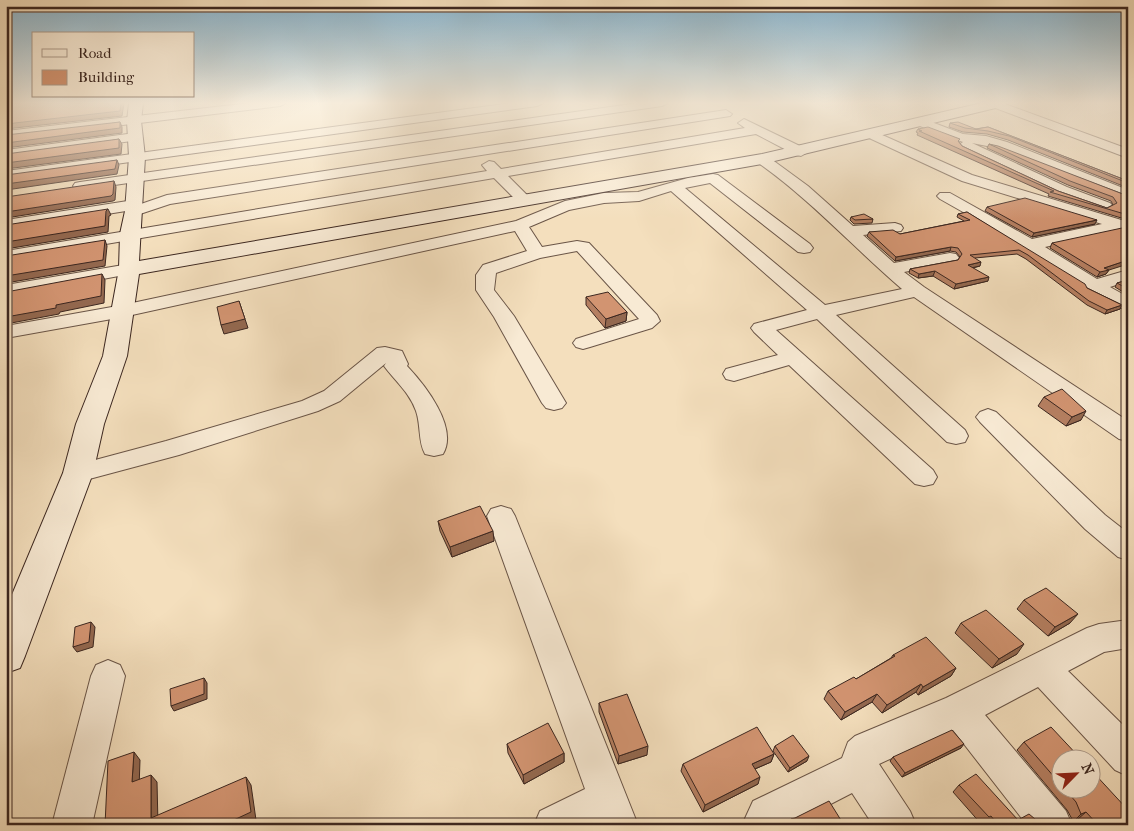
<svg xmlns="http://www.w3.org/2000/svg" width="1134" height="831" viewBox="0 0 1134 831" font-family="'IM FELL French Canon',serif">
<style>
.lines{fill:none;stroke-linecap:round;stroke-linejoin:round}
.street-casing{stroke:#6a5547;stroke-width:2}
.secondary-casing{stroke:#3c2720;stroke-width:2}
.street{fill:#f8ead4;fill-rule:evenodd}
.secondary{fill:#f8ead4;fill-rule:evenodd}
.wall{fill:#b57f61;stroke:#3c2720}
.shaded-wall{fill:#93684f;stroke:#3c2720}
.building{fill:#d29471;stroke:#3c2720}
</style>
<rect width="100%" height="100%" fill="#f4dfbd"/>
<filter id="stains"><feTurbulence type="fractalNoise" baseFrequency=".004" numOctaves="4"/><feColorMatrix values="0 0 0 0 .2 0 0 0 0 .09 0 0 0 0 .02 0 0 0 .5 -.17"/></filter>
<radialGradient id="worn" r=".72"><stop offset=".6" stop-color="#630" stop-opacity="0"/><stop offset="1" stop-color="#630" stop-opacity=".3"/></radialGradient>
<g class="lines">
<!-- street casing -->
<g class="street-casing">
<g id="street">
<polygon points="250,103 286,103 280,106 6,139 6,131"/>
<polygon points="511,103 543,103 537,106 6,179 6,171"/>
<polygon points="638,103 668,103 662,106 80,190 75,189 73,186 75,183 80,182"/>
<polygon points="989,103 1002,103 1128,149 1128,158 990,106"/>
<polygon points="726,110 732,114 730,116 170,204 134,216 128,214 126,211 6,230 6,220 134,200 141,204 167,195"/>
<polygon points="921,118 963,134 986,136 1007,142 1128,190 1128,199 997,148 972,143 1067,187 1110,203 1113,206 1110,209 1105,211 1057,193 961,148 959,145 963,142 917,125 915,122"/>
<polygon points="744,119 806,149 808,152 801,156 796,155 756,134 508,176 531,199 528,202 518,202 494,178 6,261 6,251 487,171 482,165 489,161 494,162 501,169 745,128 738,123"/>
<polygon points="871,130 972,175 1128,222 1128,232 1120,230 1045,247 1097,279 1128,270 1128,281 1110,287 1128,297 1128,311 1086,291 1084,287 986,225 940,199 937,196 940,193 950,193 1032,239 1102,224 962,181 867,137 865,134"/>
<polygon points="135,133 139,134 141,137 139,140 6,158 6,150"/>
<path d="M762,155L767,156L808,186L853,226L895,223L901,225L903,228L901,231L863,235L894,263L950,253L956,254L959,258L956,262L904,272L924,287L1128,421V441L1119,439L914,297L836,315L965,430L968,436L965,442L956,444L947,442L817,319L776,330L933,470L937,477L933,484L924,486L915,484L789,365L734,381L726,379L723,374L726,369L778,355L754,332L751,328L754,324L807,310L671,191L639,201L604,203L569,210L529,227L542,247L577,241L589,243L657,315L660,321L652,328L590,347L583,349L576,347L573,343L576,339L639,319L577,251L540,258L496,273L494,290L514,316L566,403L562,408L554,410L546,408L542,403L494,317L476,290V275L483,265L527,251L515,231L123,317L6,338V326L123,305L516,221L565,201L604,193L638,192L688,178L713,174L718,175L810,244L813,248L810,252L804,253L798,252L710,183L685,188L825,305L902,289C854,248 810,199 757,162L755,159Z"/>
<polygon points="129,264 135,265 138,269 135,273 6,297 6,285"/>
<path d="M385,347L402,351L408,364L407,366C424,384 459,427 443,454L434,456L425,454C418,442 421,425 416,411C410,393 395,381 384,366L386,363L340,401L318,411L179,455L78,482L69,479L65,473L69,467L166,441L302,401L324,391L377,348Z"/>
<polygon points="988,409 996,412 1105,515 1128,533 1128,560 1118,557 1085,529 980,422 976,417 980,412"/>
<polygon points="501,506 511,509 515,516 638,825 534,825 540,811 585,789 487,516 491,509"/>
<polygon points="1128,620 1128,648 1104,652 1068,671 1128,730 1128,776 1115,770 1038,687 985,715 1066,811 1072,825 1027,825 953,730 879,764 910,811 916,825 873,825 852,793 790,825 742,825 753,801 842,758 848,742 855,736 946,698 1087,628 1099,624"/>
<polygon points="108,660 120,665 125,676 92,825 52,825 91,676 96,665"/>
</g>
</g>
<!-- secondary casing -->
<g class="secondary-casing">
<polygon id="secondary" points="129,103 143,103 141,121 145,157 139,261 762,154 982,103 1006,103 1004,106 762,164 139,274 127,356 104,424 93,473 25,656 20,668 6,673 6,609 63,473 76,424 103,356 119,269 120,234 125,211 129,157 127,121"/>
</g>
<!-- street -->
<use href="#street" class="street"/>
<!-- secondary -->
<use href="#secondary" class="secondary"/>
</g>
<!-- wall -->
<g class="wall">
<polygon points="950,123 976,129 988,127 1128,181 1128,188 1008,140 987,134 963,132 949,127"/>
<polygon points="918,129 959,142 962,146 1058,191 1107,208 1113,205 1111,201 1068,185 987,148 989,144 1128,196 1128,220 1048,196 1049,194 917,135 918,133 916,132"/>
<polygon points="987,207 1095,224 1032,237 985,211"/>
<polygon points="967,212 1087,288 1122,305 1120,309 1105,314 1087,305 1026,259 1017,254 975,258 980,266 973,268 988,281 954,289 933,276 918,278 909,273 910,269 958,260 960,257 956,252 950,251 895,261 867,236 869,232 900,234 964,221 957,217 958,214"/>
<polygon points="851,217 873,219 872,223 854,224 850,220"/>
<polygon points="1052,243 1109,270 1106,274 1097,277 1050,248"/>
<polygon points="1128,280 1128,295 1115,287 1117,283"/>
<polygon points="586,297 627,312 626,321 605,328 586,305"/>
<polygon points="1044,397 1081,420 1066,426 1038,406"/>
<polygon points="438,521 494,541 452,557 440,531"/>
<polygon points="1024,600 1070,623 1048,636 1017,609"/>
<polygon points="961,623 1017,654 992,668 955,633"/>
<polygon points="893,655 956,668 951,676 918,695 916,692 882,713 872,702 841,720 824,699 828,691 856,679 891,658"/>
<polygon points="599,703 647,755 618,764 599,712"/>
<polygon points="1024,742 1062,758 1062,788 1092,788 1128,825 1082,825 1078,819 1073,822 1072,820 1066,825 985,825 984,823 982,825 953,792 959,785 1018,820 1072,819 1067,810 1017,750"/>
<polygon points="507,744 564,753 564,762 524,784 508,753"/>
<polygon points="775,746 807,761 788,772 773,751"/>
<polygon points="961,748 902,777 890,761 893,757"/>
<polygon points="774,754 771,762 755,769 758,784 703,812 681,771 683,764"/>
<polygon points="791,819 844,825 788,825"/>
</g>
<!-- shaded-wall -->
<g class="shaded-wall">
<polygon points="121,103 124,103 122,116 6,129 6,124"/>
<polygon points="120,122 122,127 122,133 6,148 6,143"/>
<polygon points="119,139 122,144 121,154 6,169 6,163"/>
<polygon points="117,160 119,165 117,174 6,190 6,184"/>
<polygon points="114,181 116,187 115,200 113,201 6,218 6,212"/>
<polygon points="108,209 111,215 109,216 108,232 6,249 6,242"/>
<polygon points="1097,220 1095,224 1032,237 1034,233"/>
<polygon points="105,240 107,246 105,266 6,283 6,276"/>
<polygon points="951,247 950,251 895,261 896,257"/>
<polygon points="1128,260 1128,264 1109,270 1106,274 1097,277 1100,272 1104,268"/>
<polygon points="981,262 980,266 966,269 968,265"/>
<polygon points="935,271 933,276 918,278 919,274"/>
<polygon points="102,274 105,280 104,303 60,312 59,314 6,324 6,317 56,305"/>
<polygon points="989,277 988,281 954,289 956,284"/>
<polygon points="239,301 248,328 224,334 221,325"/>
<polygon points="1122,305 1120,309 1105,314 1107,310"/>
<polygon points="627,312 626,321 605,328 606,319"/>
<polygon points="6,333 10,339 9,344 6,344"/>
<polygon points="1086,411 1081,420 1066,426 1072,417"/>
<polygon points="493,531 494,541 452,557 450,547"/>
<polygon points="1078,614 1070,623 1048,636 1055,627"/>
<polygon points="91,622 95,627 93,647 77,652 73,647"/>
<polygon points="1024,644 1017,654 992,668 999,659"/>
<polygon points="956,668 951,676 918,695 923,687"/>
<polygon points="204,678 207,683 207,699 174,711 171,706"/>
<polygon points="921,684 916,692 882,713 887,705"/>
<polygon points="877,694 872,702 841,720 845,712"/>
<polygon points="964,744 961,748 902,777 905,773"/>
<polygon points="648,746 647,755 618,764 619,756"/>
<polygon points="134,752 140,760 139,789 132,782"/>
<polygon points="564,753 564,762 524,784 523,775"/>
<polygon points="774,754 771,762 750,771 752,764"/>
<polygon points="809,756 807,761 788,772 790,768"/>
<polygon points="151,775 157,782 158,825 151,818"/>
<polygon points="246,777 251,785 256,820 245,825 223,825"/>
<polygon points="760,777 758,784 703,812 705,805"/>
<polygon points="1086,812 1078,819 1073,822 1081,814"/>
</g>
<!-- building -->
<g class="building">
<polygon points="6,103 121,103 120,111 6,124"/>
<polygon points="120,122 120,128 6,143 6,135"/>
<polygon points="958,122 976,129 988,127 1128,181 1128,183 1009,136 988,131 965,128 950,123"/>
<polygon points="928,127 960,139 958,141 962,146 1058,191 1107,208 1117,203 1113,197 1070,181 989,144 998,146 1128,196 1128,215 1050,192 1054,191 919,131 922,131 918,129"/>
<polygon points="119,139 119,148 6,163 6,154"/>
<polygon points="117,160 115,169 6,184 6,175"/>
<polygon points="114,181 113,194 111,196 6,212 6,197"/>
<polygon points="1025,198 1097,220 1034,233 987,207"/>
<polygon points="108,209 106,211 105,226 6,242 6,225"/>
<polygon points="967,212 1085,284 1087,288 1122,305 1107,310 1089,301 1028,255 1019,250 970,255 981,262 968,265 989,277 956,284 935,271 919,274 910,269 958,260 962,254 958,248 951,247 896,257 869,232 893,230 900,234 970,220 958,214"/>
<polygon points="864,214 873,219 855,220 851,217"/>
<polygon points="1122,228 1128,228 1128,260 1104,268 1109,270 1100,272 1052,243"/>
<polygon points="105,240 103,260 6,276 6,256"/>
<polygon points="102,274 101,296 56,305 56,308 6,317 6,292"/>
<polygon points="1128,280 1128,289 1117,283"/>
<polygon points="608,292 627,312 606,319 586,297"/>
<polygon points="239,301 245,319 221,325 217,307"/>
<polygon points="1062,389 1086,411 1072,417 1044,397"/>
<polygon points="480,506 493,531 450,547 438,521"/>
<polygon points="1046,588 1078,614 1055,627 1024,600"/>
<polygon points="986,610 1024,644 999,659 961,623"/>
<polygon points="91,622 89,642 73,647 75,627"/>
<polygon points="926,637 956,668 923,687 921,684 887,705 877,694 845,712 828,691 854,677 856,679 895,656 893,655"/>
<polygon points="204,678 204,694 171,706 170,689"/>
<polygon points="627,694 648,746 619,756 599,703"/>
<polygon points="548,723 564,753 523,775 507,744"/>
<polygon points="757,727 774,754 752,764 760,777 705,805 683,764"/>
<polygon points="1051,727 1080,758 1062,758 1062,786 1024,742"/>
<polygon points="952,730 964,744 905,773 893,757"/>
<polygon points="793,735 809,756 790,768 775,746"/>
<polygon points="134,752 132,782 151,775 151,818 246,777 251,812 223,825 105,825 108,761"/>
<polygon points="1092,771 1128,810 1128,825 1098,825 1086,812 1081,814 1076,802 1064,788 1092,788"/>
<polygon points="976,774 1018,820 1029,814 1035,819 1072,819 1063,825 998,825 991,816 989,817 959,785"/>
<polygon points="829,801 844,825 794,825 791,819 795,818"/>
</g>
<!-- sky -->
<linearGradient id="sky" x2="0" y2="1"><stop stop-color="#89b7d2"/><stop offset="0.47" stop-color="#faf1e1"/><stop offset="1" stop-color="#faf1e1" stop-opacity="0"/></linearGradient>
<rect width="1134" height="219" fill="url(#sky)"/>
<!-- margin -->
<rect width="1134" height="831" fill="none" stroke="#f4dfbd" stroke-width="25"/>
<rect x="8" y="8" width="1119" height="816" fill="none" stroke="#3c2720" stroke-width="2.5"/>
<rect x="12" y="12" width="1109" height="806" fill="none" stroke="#3c2720"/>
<!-- legend -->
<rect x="32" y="32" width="162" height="65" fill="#f8ead4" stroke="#ad9c8c"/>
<rect x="42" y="49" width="25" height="8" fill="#f8ead4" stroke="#ad9c8c"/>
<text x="78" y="58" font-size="15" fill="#3c2720">Road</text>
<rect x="42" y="70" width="25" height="15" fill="#d29471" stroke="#ad9c8c"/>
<text x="78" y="82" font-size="15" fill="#3c2720">Building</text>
<!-- north arrow -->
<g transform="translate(1076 774) rotate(66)"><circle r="24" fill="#f8ead4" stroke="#ad9c8c"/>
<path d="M0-4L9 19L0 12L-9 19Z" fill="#8f2418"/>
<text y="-8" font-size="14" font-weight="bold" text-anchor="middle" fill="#3c2720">N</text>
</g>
<rect width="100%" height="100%" filter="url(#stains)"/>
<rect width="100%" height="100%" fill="url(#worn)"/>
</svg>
